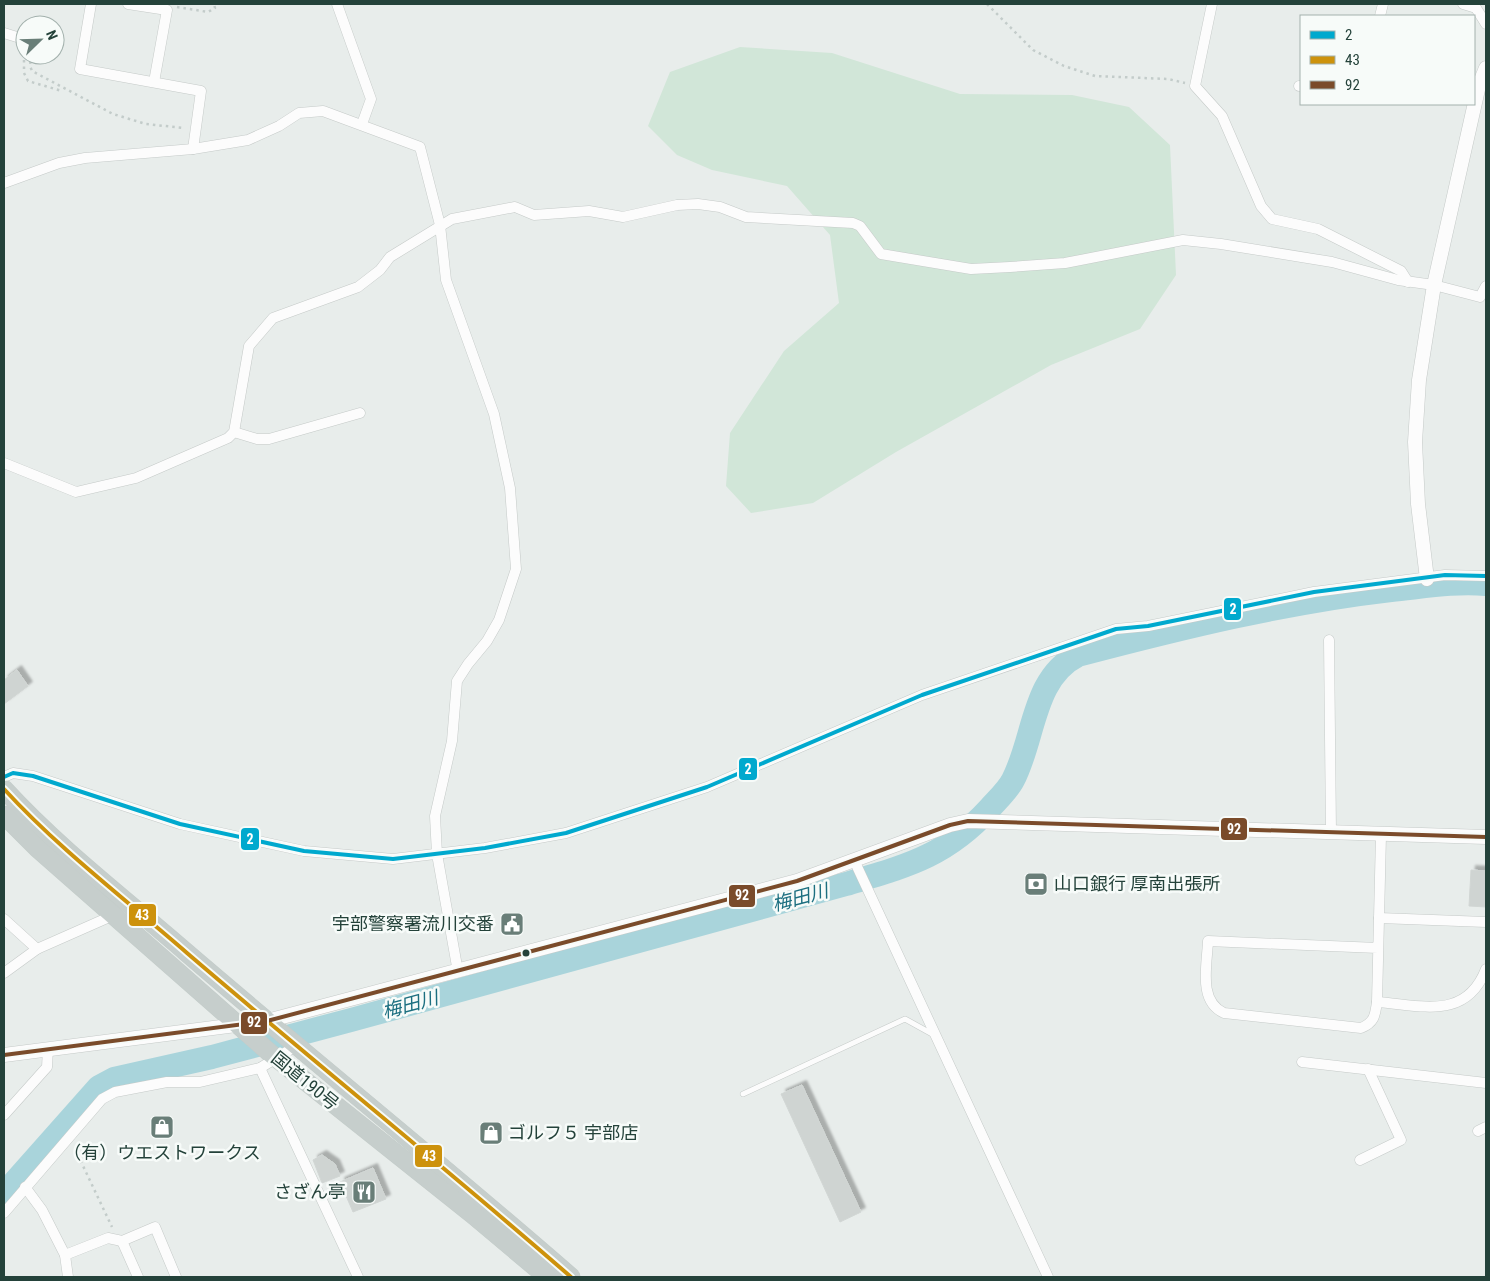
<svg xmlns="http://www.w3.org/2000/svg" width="1490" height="1281" viewBox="0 0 1490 1281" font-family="'Roboto Condensed','Noto Sans JP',sans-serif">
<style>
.green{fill:#d1e6d8}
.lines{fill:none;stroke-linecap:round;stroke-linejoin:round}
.river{stroke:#a9d4db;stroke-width:24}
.building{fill:#cfd4d2;stroke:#d1d6d4;filter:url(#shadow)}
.service-casing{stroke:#c5cac8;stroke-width:6}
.minor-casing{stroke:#c5cac8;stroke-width:11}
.tertiary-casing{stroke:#c5cac8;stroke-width:15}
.trunk-casing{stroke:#c3ccc9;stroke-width:19}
.path{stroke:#c3ccca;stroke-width:2.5;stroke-dasharray:2.5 4;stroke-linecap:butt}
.service{stroke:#fcfcfc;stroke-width:5}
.minor{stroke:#fcfcfc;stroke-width:10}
.tertiary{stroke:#fcfcfc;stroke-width:14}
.trunk{stroke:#c6cecc;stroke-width:18}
.bus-1-casing{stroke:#f7fbf9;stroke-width:8}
.bus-2-casing{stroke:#f7fbf9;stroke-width:8}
.bus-3-casing{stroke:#f7fbf9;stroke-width:8}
.bus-1{stroke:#00a9ce;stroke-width:4}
.bus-2{stroke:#cd920c;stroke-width:4}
.bus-3{stroke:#7a4b2a;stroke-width:4}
.bus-dot{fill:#24423a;stroke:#f7fbf9;stroke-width:2}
.labels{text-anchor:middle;stroke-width:5;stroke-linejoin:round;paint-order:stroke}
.poi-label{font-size:18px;fill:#24423a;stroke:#f7fbf9;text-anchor:start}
.street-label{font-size:18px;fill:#24423a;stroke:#f7fbf9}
.water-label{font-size:19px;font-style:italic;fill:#1c6f80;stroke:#f7fbf9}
.line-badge{stroke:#f7fbf9;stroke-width:2}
.badge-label{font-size:14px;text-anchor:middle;font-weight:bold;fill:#fff}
</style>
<defs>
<filter id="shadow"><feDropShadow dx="4.5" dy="-4.5" stdDeviation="1" flood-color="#0004"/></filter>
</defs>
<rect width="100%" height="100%" fill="#e8edeb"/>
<!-- green -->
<polygon class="green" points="740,47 832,53 960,94 1072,95 1129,107 1170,145 1176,275 1140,329 1051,365 896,452 813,503 751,513 726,486 730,433 784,351 839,303 830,235 787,186 712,170 677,155 648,126 670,72"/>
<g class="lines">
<!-- river -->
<path class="river" d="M4,1194L99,1087L114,1079L212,1057L351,1020L846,884C906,866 945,857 989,809C997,800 1008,790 1013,780C1035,738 1032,678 1078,655C1181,628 1286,602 1391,590C1422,587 1455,581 1486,584"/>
</g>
<!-- building -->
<g class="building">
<polygon points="17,670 28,686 4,704 4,680"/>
<polygon points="1471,870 1486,871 1486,907 1469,906"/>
<polygon points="802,1085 861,1212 840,1222 781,1094"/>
<polygon points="322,1155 335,1164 340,1176 322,1183 313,1160"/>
<polygon points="373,1168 386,1199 353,1212 340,1182"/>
</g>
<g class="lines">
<!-- service casing -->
<g class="service-casing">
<polyline id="service" points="743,1094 905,1019 934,1035"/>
</g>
<!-- minor casing -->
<g class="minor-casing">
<g id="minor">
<polyline points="91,4 80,69 201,91 193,149"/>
<polyline points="128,4 167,10 154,82"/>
<polyline points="337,4 371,99 362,124"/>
<polyline points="1212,4 1195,86 1222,116 1261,206 1272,219 1318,229 1401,271 1408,282"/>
<polyline points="1463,4 1476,8 1486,24"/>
<polyline points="1380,16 1383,4"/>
<polyline points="4,33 20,38"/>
<polyline points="1299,86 1301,86"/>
<polyline points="4,183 59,163 85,158 193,149 248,140 279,126 299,113 323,111 420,147 440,225 446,280 494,414 510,488 516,569 499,620 487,641 468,664 457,681 452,741 435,816 437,854 458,972"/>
<polyline points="234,432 257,439 269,439 360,413"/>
<polyline points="4,463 76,492 136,478 228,438 234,432 249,346 273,318 358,287 380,270 390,257 452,219 515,207 534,215 589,211 623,217 677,205 698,204 720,207 746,217 853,223 860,226 881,254 971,269 1010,267 1065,263 1183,240 1221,244 1332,262 1398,280 1434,285 1480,297 1486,286"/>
<polyline points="1329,640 1331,833"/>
<polyline points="4,777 13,773 33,776 180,824 304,851 393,859 485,848 566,833 707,787 922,695 1116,629 1148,626 1314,592 1445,575 1486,576"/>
<polyline points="854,860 1048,1277"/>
<polyline points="1379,918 1486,922"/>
<polyline points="4,919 37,949"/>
<path d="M1378,948L1208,941C1207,966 1198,1001 1224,1013L1361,1028C1375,1022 1375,1015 1377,1002L1381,835"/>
<polyline points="4,973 37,949 114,915"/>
<path d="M1377,1002C1421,1005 1466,1021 1486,969"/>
<polyline points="1302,1062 1486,1083"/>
<polyline points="260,1068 358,1277"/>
<polyline points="4,1115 47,1067 48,1049"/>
<polyline points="1478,1131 1486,1127"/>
<polyline points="1360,1160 1401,1140 1368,1069"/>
<polyline points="25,1187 42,1210 65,1255 68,1277"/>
<polyline points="4,1213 102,1099 115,1092 167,1082 200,1082 260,1068 296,1046"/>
<polyline points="122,1241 138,1277"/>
<polyline points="65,1255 108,1238 122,1241 155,1227 176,1277"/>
</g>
</g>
<!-- tertiary casing -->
<g class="tertiary-casing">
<g id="tertiary">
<polyline points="1427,579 1418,504 1415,442 1419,380 1434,285 1479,85 1486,68"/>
<polyline points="4,1055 267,1021 797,881 950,825 968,821 1486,837"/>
</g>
</g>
<!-- trunk casing -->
<g class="trunk-casing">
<g id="trunk">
<path d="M4,789C59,849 125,899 187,953C314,1062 445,1167 571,1277"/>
<polyline points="4,815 37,848 270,1053 472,1214 547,1277"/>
</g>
</g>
<!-- path -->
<g class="path">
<polyline points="987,4 1033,50 1064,66 1095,76 1168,79 1185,83"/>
<polyline points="177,7 208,12 215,8 214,4"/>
<polyline points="33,25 33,24"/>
<polyline points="24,47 24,73 28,81 62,91"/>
<polyline points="31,55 30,66 32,71 113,114 146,124 184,128"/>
<polyline points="75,1149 112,1227"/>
</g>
<!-- service -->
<use href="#service" class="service"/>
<!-- minor -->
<use href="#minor" class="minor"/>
<!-- tertiary -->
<use href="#tertiary" class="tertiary"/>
<!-- trunk -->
<use href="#trunk" class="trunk"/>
<!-- bus-1 casing -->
<g class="bus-1-casing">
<polyline id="bus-1" points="4,777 13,773 33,776 180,824 304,851 393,859 485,848 566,833 707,787 922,695 1116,629 1148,626 1314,592 1445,575 1486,576"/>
</g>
<!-- bus-2 casing -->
<g class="bus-2-casing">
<path id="bus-2" d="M4,789C59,849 125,899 187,953C314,1062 445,1167 571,1277"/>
</g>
<!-- bus-3 casing -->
<g class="bus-3-casing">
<polyline id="bus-3" points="4,1055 267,1021 797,881 950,825 968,821 1486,837"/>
</g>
<!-- bus-1 -->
<use href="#bus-1" class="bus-1"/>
<!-- bus-2 -->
<use href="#bus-2" class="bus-2"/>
<!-- bus-3 -->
<use href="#bus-3" class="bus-3"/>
</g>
<!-- icons -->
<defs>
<g id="bank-square" transform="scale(1.25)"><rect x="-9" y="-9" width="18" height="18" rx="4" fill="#697e78" stroke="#f7fbf9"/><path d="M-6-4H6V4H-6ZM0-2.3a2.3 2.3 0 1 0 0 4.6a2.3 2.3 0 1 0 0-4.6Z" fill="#fff"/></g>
<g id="civic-square" transform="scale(1.25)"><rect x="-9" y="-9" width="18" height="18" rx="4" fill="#697e78" stroke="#f7fbf9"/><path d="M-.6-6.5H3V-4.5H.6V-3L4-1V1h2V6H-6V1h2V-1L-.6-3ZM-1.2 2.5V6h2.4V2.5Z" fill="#fff"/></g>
<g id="shop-square" transform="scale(1.25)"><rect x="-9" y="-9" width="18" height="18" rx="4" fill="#697e78" stroke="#f7fbf9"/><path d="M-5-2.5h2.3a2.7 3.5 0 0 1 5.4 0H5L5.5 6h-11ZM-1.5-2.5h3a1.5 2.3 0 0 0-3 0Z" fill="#fff"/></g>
<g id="restaurant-square" transform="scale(1.25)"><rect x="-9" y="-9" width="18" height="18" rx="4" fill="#697e78" stroke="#f7fbf9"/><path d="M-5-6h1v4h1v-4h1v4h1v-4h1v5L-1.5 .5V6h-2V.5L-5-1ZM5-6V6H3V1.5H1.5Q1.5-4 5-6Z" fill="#fff"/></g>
</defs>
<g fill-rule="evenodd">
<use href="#bank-square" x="1036" y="884"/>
<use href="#civic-square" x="512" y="924"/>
<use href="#shop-square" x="162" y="1127"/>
<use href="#shop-square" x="491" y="1133"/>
<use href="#restaurant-square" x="364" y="1192"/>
</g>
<!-- markers -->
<circle class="bus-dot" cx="526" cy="953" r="4.5"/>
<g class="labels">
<!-- poi labels -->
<g class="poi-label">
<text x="1054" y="890">山口銀行 厚南出張所</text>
<text x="494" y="930" text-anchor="end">宇部警察署流川交番</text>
<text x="508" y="1139">ゴルフ５ 宇部店</text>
<text x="162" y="1159" text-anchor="middle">（有）ウエストワークス</text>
<text x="346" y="1198" text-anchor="end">さざん亭</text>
</g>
<!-- street labels -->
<g class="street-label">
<text transform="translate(305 1081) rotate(39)" y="6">国道190号</text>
</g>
<!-- water labels -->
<g class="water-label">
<text transform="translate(800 897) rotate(-15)" y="7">梅田川</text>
<text transform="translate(410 1004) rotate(-15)" y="7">梅田川</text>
</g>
</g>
<g class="line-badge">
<rect x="1223" y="597" width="19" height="24" rx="5" fill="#00a9ce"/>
<rect x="738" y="757" width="20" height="24" rx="5" fill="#00a9ce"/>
<rect x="1220" y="817" width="28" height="24" rx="5" fill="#7a4b2a"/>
<rect x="240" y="827" width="20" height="24" rx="5" fill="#00a9ce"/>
<rect x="728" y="884" width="28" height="24" rx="5" fill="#7a4b2a"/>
<rect x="128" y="903" width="29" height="24" rx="5" fill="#cd920c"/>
<rect x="240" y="1011" width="28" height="24" rx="5" fill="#7a4b2a"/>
<rect x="414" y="1144" width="29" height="24" rx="5" fill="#cd920c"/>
</g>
<g class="badge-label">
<text x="1233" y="614">2</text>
<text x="748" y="774">2</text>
<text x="1234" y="834">92</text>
<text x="250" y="844">2</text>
<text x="742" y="900">92</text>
<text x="142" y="920">43</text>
<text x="254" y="1027">92</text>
<text x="429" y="1161">43</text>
</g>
<!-- border -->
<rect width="1490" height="1281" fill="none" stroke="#24423a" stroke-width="10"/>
<!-- legend -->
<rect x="1300" y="15" width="175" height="90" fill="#f7fbf9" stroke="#a3b1ad"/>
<rect x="1310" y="31" width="25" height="8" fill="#00a9ce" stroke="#a3b1ad"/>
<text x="1345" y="40" font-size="15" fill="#24423a">2</text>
<rect x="1310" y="56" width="25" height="8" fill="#cd920c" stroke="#a3b1ad"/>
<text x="1345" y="65" font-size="15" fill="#24423a">43</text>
<rect x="1310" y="81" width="25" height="8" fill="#7a4b2a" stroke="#a3b1ad"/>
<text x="1345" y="90" font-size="15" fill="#24423a">92</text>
<!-- north arrow -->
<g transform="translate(40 40) rotate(67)"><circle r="24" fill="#f7fbf9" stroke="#a3b1ad"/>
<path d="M0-4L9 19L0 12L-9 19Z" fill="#697e78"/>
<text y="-8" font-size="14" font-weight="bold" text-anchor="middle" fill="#24423a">N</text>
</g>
</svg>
